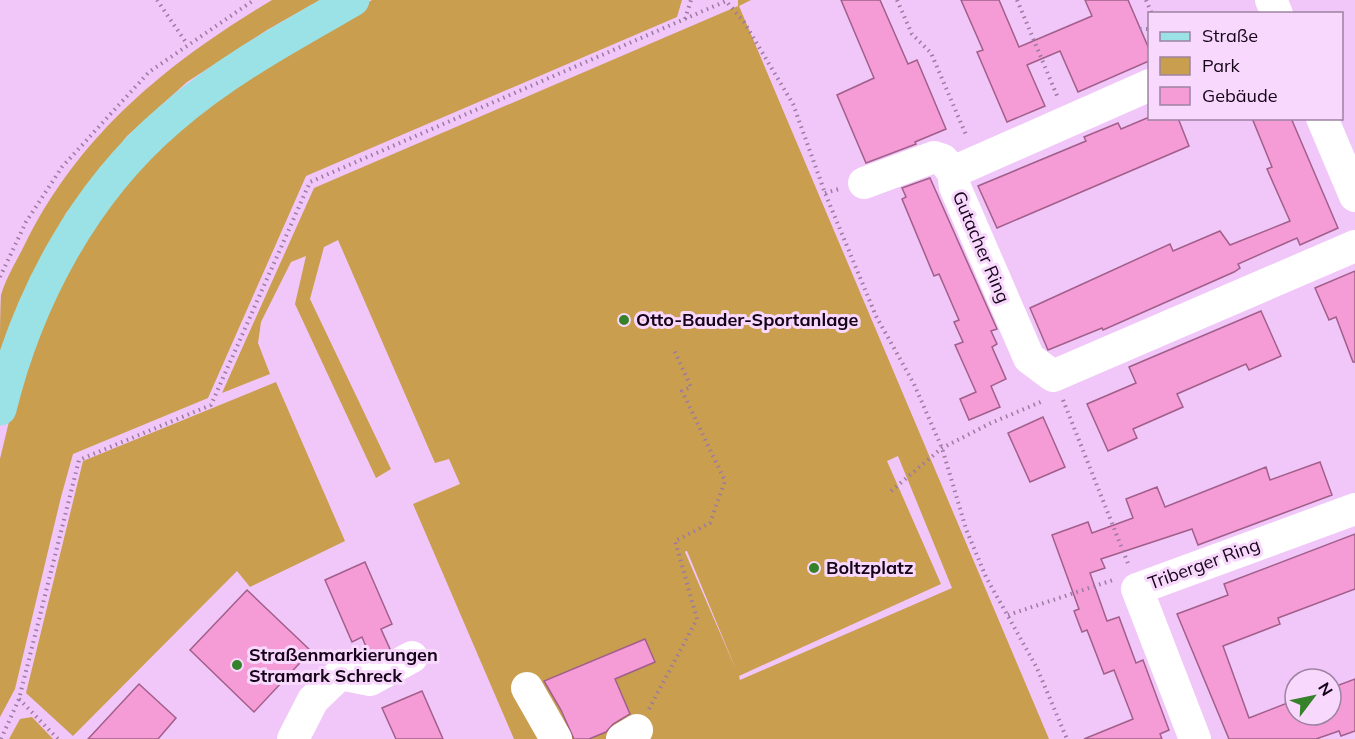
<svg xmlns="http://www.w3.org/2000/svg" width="1355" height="739" viewBox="0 0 1355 739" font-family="Mulish,sans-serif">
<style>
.green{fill:#c99e4e;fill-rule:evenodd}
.building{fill:#f59cd6;stroke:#a15f8a;stroke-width:1.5}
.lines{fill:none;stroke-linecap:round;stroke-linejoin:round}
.path{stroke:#9c7ba2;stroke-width:4;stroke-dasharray:1.5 4.5;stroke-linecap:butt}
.minor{stroke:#fff;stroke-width:32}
.major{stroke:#9ae2e6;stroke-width:33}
.poi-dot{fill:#35822a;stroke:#f8d8fd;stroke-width:2}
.labels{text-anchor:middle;stroke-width:6;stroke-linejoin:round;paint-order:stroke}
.street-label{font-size:18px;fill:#150418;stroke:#f8d8fd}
.poi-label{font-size:18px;font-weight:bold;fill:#150418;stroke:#f8d8fd;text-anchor:start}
</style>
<rect width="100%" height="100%" fill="#f1c6f8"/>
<!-- green -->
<g class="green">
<path d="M272,0H320L267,30L187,82L127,136L66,213L27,286L0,359C0,340 0,313 1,295C6,278 16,262 24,246C79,134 167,63 272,0Z"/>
<polygon points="372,0 682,0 677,17 306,176 208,398 73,454 61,497 15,689 0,717 0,459 18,384 50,299 122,183 227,86"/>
<path d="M738,0H751L739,6L1049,739H514L413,504L460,484L449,459L435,463L338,240L324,247L310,299L391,469L376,478L295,304L306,256L291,262L261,322L258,343L270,374L222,393L314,188L738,6ZM898,456L952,588L740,680L739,676L941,584L887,461ZM686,551H687L737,672L685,552Z"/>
<polygon points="276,382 345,541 250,587 237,571 73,736 26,693 83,461"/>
<polygon points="32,717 53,739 9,739 20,719"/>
</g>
<!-- building -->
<g class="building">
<polygon points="841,0 880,0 908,64 917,60 946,129 915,142 916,144 866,163 837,95 874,78"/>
<polygon points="961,0 999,0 1019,47 1092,16 1085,0 1128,0 1149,49 1149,61 1078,92 1060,51 1027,65 1045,106 1007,122 977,52 983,50"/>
<polygon points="1147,118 1178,118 1189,146 997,228 978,186 1086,141 1084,137 1118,123 1121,129"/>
<polygon points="1252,118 1291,118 1338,228 1300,245 1297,238 1238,264 1240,268 1234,272 1103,330 1102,328 1048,350 1030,308 1170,244 1173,251 1220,231 1230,245 1290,221 1267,169 1272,167"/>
<polygon points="930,178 997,329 991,331 997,344 992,347 1006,379 991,386 1000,407 969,420 960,399 976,392 955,345 963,342 954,322 959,320 939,274 934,276 902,199 906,197 902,188"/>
<polygon points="1355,271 1355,362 1353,362 1336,317 1329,320 1315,288"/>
<polygon points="1261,311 1281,356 1249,370 1246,364 1177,394 1183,407 1133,429 1137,438 1108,451 1087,404 1136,383 1129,367"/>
<polygon points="1043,417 1065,467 1030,482 1008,433"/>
<polygon points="1320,462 1332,495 1198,545 1192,529 1101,559 1105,568 1090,573 1107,621 1119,617 1136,663 1143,660 1169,730 1160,734 1162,739 1084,739 1133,719 1114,670 1104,674 1087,630 1082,632 1074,611 1079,609 1052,535 1088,522 1092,533 1133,518 1126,499 1157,487 1165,507 1266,467 1270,480"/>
<polygon points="1355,534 1355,589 1278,618 1280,624 1223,646 1249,718 1295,700 1295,715 1331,715 1331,688 1355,679 1355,731 1341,736 1339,731 1316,739 1229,739 1177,614 1228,595 1224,584"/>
<polygon points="365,562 392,624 381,629 390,649 371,659 362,637 352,642 325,580"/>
<polygon points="247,590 311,651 254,712 190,650"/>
<polygon points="645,639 655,662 615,679 630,714 613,724 606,732 589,739 574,739 561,710 544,681"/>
<polygon points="139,684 176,718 158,739 88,739"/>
<polygon points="422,691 443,739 396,739 382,708"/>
</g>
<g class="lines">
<!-- path -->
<g class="path">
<polyline points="157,0 187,44"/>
<polyline points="897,0 912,34 931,53 967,137"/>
<polyline points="1017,0 1058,98"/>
<polyline points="1146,0 1152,14"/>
<polyline points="685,19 691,0"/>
<polyline points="1140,29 1150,29"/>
<polyline points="825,193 839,189"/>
<polyline points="0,277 26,222 62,167 116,108 149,72 254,0"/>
<polyline points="1063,400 1129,566"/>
<polyline points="891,491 942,448 991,423 1043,401"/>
<polyline points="1008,615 1113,580"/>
<polyline points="19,699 58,739"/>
<polyline points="649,709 697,619 675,541 710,523 725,481 682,391 691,387 674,350"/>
<polyline points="1,739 19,699 79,460 211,405 310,182 726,1 744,22 793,104 825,193 876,316 914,384 942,448 966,529 986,577 1037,668 1067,739"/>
</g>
<!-- minor -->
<g class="minor">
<polyline points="1271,0 1277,14"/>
<polyline points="1150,85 953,172 955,187 1029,358 1053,376 1355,246"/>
<polyline points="1322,118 1355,196"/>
<polyline points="864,183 934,157 943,160 953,172"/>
<polyline points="527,688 556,739"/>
<polyline points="293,739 313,700 340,674 370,680 412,657"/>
<polyline points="622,739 637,730"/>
<polyline points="1195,739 1137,589 1355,509"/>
</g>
<!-- major -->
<path class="major" d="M0,409C27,300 83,193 170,119C225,71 290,36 353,0"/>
</g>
<!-- markers -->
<g class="poi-dot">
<circle cx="624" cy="320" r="6"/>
<circle cx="814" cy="568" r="6"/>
<circle cx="237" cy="665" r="6"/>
</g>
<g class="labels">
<!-- street labels -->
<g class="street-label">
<text transform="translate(981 247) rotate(67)" y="6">Gutacher Ring</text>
<text transform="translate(1204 564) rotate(-20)" y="6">Triberger Ring</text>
</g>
<!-- poi labels -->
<g class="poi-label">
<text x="636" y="326">Otto-Bauder-Sportanlage</text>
<text x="826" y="574">Boltzplatz</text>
<text x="249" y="661">Straßenmarkierungen<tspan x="249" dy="21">Stramark Schreck</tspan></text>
</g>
</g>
<!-- legend -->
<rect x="1148" y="12" width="195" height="108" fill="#f8d8fd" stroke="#9d83a1" stroke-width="1.5"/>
<rect x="1160" y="32" width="30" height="9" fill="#9ae2e6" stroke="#9d83a1" stroke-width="1.5"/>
<text x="1202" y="42" font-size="18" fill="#150418">Straße</text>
<rect x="1160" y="57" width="30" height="18" fill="#c99e4e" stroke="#9d83a1" stroke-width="1.5"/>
<text x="1202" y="72" font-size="18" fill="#150418">Park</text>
<rect x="1160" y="87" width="30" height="18" fill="#f59cd6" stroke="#9d83a1" stroke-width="1.5"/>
<text x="1202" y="102" font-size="18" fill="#150418">Gebäude</text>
<!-- north arrow -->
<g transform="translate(1313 697) rotate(58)"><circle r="28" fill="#f8d8fd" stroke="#9d83a1" stroke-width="1.5"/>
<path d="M0-4.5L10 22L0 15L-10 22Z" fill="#35822a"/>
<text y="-9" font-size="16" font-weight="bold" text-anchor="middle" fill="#150418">N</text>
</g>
</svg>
